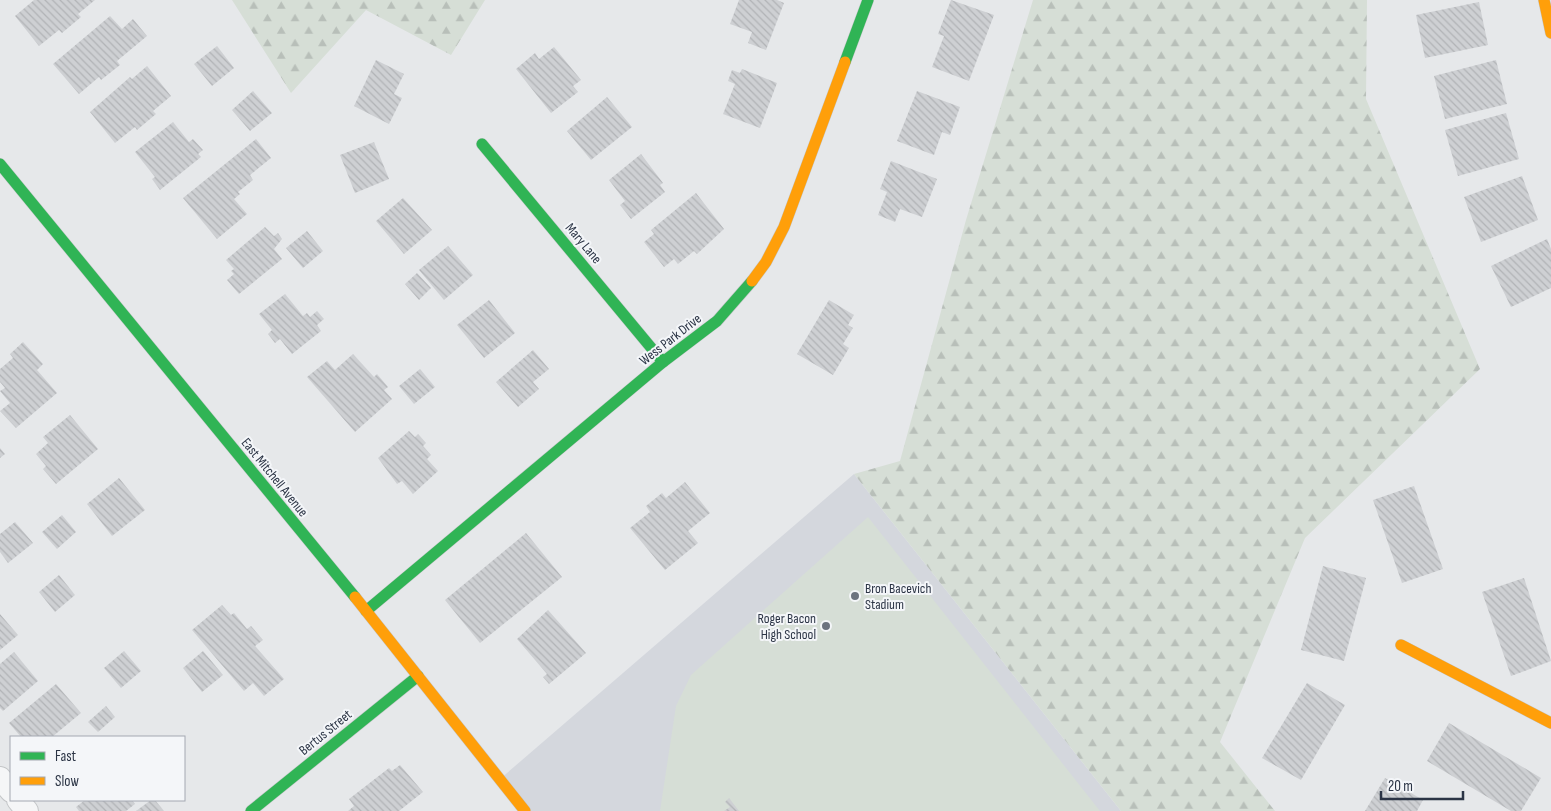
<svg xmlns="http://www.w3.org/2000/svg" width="1551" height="811" viewBox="0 0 1551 811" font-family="'Sofia Sans Condensed',sans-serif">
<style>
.built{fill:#d4d7dd}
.forest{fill:url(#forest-firs)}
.park{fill:#d6ded6}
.building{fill:url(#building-back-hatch)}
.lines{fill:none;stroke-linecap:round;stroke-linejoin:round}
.street-casing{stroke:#c4c6c8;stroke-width:24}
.fast-casing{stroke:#c4c6c8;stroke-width:12}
.slow-casing{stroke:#c4c6c8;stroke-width:12}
.street{stroke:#f5f6f7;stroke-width:22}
.fast{stroke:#30b455;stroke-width:11}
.slow{stroke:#ff9f0a;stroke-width:11}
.poi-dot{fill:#6c737f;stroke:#f4f6f9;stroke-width:2}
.labels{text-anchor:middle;stroke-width:4;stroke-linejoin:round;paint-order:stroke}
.street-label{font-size:14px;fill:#2b3445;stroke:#f4f6f9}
.poi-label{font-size:14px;fill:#2b3445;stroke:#f4f6f9;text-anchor:start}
</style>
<defs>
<pattern id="forest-firs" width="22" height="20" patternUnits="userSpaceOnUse" patternTransform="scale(1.25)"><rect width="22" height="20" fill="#d6ded6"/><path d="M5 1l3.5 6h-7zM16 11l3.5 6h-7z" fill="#b8bfb9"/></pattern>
<pattern id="building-back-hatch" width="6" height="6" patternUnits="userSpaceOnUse" patternTransform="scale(1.25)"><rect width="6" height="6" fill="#ced0d3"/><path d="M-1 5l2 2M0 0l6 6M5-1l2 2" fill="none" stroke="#b1b3b6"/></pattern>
</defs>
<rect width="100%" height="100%" fill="#e6e8ea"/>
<!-- built -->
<polygon class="built" points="854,474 1121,811 525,811 500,779"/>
<!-- forest -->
<g class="forest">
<polygon points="232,0 485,0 451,55 366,10 291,93"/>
<polygon points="1033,0 1367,0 1366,99 1480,369 1305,538 1220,742 1275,811 1121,811 854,474 900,461 966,220"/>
</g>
<!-- park -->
<polygon class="park" points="868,517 1100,811 660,811 676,706 691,675"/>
<!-- building -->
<g class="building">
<polygon points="34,0 95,0 78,14 81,17 62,33 59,30 39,46 15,16"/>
<polygon points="739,0 777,0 784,3 766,50 748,43 752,32 730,24"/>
<polygon points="951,0 994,15 969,81 932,67 944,36 938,34"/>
<polygon points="1479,2 1488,45 1425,58 1416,15"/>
<polygon points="110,16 122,29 133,19 147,36 117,61 120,65 101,80 99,77 79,94 53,64"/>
<polygon points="217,46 234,68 212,86 194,64"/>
<polygon points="554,47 581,80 573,86 578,92 551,113 516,69 535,53 539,59"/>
<polygon points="376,60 404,74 394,94 402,98 389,124 354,106"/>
<polygon points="1496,60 1507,104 1445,119 1434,76"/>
<polygon points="147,66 171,96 153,111 156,114 137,130 135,127 115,143 90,112 130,77 132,79"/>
<polygon points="742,69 777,83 760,128 723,114 735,84 728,81 732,70 740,73"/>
<polygon points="253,91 272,113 250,131 232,110"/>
<polygon points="917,91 960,107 950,135 942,132 934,155 897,141"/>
<polygon points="607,97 632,127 591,160 567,131"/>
<polygon points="1506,113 1519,159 1458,176 1445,130"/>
<polygon points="173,122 189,142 193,139 203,150 198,154 201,157 160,190 152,179 155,177 135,152"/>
<polygon points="256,139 271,158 250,175 253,180 238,192 240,194 234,199 247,214 217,239 183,198"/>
<polygon points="374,142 389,179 355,193 340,155"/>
<polygon points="641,154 663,183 660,185 665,192 631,219 620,205 625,201 609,180"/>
<polygon points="891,161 937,179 922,217 900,209 895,222 878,215 887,192 880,189"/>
<polygon points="1522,176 1538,220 1481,242 1464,197"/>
<polygon points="696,193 724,229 697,254 694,251 678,264 674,259 664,267 644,242 654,234 651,230"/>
<polygon points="403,198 432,230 404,254 376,221"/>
<polygon points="265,227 274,236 278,233 282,239 274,249 282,259 239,294 227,280 234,274 231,271 234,269 226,260"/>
<polygon points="307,231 323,251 303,268 286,248"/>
<polygon points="1547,239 1551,249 1551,288 1511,307 1491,266"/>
<polygon points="448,246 473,275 444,300 419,270"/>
<polygon points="417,273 431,288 419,300 405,284"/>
<polygon points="285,294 303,316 307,313 310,317 317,311 324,319 317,325 321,331 292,354 280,339 275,343 268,334 272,330 259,314"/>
<polygon points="489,300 515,333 484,358 457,325"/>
<polygon points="829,300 854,315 848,325 853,328 843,344 849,348 833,375 797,354"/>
<polygon points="23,342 43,364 37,370 57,393 16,428 0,411 10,403 0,391 5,388 0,382 0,369 13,358 10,354"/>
<polygon points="533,350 549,369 533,382 539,389 518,407 496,382"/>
<polygon points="353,354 374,377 377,374 388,387 384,390 392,399 355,432 307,377 327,361 335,370"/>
<polygon points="420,369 435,387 414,404 399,386"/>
<polygon points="70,415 98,449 56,484 43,469 46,466 36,454 48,443 43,437"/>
<polygon points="409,431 415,437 418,434 426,443 423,446 431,455 427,459 438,471 413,494 402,481 397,484 378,458"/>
<polygon points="0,448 5,454 0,458"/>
<polygon points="119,478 145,510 112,536 87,504"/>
<polygon points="685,482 710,513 688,531 698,543 665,570 630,528 650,512 646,506 662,493 666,498"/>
<polygon points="1414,486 1443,569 1402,583 1373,500"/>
<polygon points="62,515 76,532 57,549 42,532"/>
<polygon points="15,522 33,543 8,563 0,552 0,534"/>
<polygon points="526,533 562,577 480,643 445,600"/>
<polygon points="1323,566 1366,578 1344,661 1301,650"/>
<polygon points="59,575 75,595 55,612 39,592"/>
<polygon points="1524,578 1551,661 1511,676 1482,592"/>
<polygon points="222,605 231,615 234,613 247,629 251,626 263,640 255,646 284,679 264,696 253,683 244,691 192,630"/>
<polygon points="548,610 586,653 549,684 543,677 547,674 517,639"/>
<polygon points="0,614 18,635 0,650"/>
<polygon points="124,651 141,671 121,688 104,668"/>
<polygon points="203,651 223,675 202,692 183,668"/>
<polygon points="14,652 38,681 3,711 0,708 0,664"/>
<polygon points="1307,683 1345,705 1301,780 1262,758"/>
<polygon points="56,684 81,713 52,737 21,737 9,723"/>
<polygon points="106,706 115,717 98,732 88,722"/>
<polygon points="1449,723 1541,778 1521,811 1511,811 1427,761"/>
<polygon points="400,765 423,792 399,811 348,811 354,806 349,799 389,768 392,771"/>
<polygon points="1385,778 1423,800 1417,811 1365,811"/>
<polygon points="729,798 739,811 724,811 730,807 725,802"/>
<polygon points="85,800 132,800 135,804 126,811 79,811 76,807"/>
<polygon points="151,800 155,800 164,811 136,811"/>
</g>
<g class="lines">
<!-- street casing -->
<g class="street-casing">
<g id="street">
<polyline points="0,778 11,791"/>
<polyline points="18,800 27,811"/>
</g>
</g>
<!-- fast casing -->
<g class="fast-casing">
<g id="fast">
<polyline points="845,62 868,0"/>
<polyline points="482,144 663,362"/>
<polyline points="0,164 355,597"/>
<polyline points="366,611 663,362 717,321 752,281"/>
<polyline points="251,811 418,676"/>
</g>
</g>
<!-- slow casing -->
<g class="slow-casing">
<g id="slow">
<polyline points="1544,0 1551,33"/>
<polyline points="752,281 766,262 784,227 845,62"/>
<polyline points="355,597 525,811"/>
<polyline points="1401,645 1551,723"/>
</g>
</g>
<!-- street -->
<use href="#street" class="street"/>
<!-- fast -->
<use href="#fast" class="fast"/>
<!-- slow -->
<use href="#slow" class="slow"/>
</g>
<!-- markers -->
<g class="poi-dot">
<circle cx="855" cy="596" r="5"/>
<circle cx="826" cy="626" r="5"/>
</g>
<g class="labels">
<!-- street labels -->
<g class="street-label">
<text transform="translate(584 243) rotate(50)" y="5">Mary Lane</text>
<text transform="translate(670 339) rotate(-38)" y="5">Wess Park Drive</text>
<text transform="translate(275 477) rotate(51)" y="5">East Mitchell Avenue</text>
<text transform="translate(325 732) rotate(-39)" y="5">Bertus Street</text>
</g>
<!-- poi labels -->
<g class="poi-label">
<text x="865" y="593">Bron Bacevich<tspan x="865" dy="16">Stadium</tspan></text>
<text x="816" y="623" text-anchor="end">Roger Bacon<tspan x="816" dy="16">High School</tspan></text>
</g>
</g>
<!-- legend -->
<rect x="10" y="736" width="175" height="65" fill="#f4f6f9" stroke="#a4a8b1"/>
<rect x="20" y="752" width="25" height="8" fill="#30b455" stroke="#a4a8b1"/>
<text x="55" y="761" font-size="15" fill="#2b3445">Fast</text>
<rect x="20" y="777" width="25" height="8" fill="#ff9f0a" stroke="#a4a8b1"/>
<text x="55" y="786" font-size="15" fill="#2b3445">Slow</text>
<!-- scale -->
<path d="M1381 791v8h82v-8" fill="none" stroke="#2b3445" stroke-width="2.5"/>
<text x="1388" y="791" font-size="15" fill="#2b3445" stroke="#f4f6f9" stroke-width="4" paint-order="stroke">20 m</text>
</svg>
